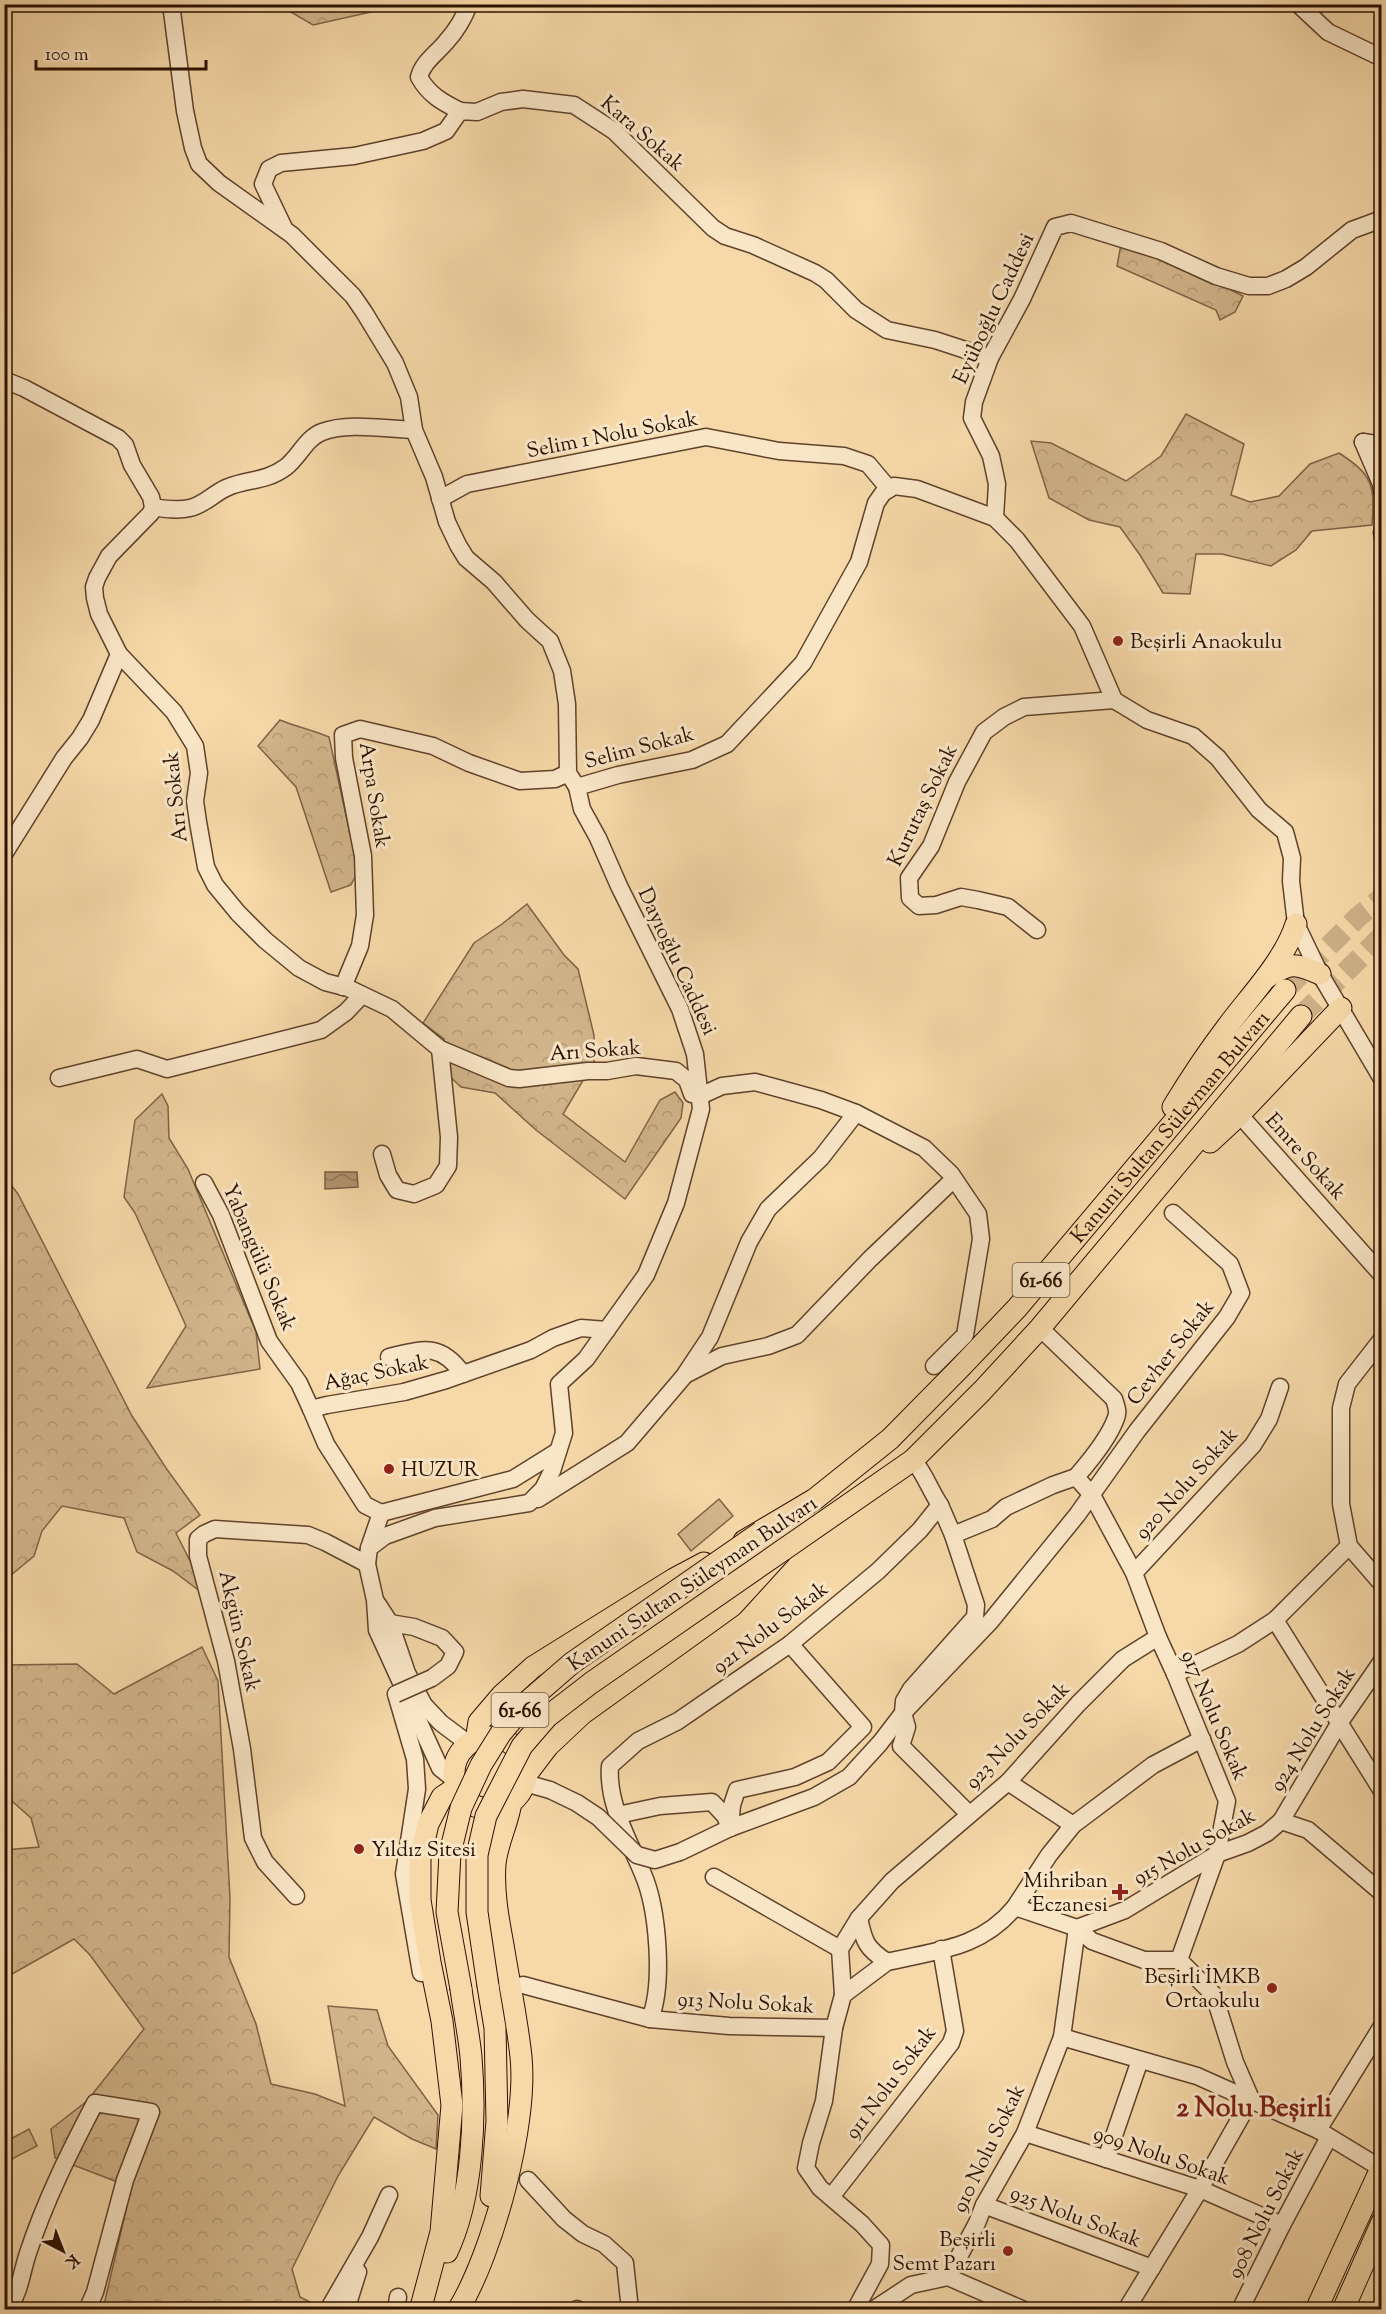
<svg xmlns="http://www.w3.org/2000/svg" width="1386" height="2314" viewBox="0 0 1386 2314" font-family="'Sorts Mill Goudy',serif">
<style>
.forest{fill:url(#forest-crowns);stroke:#7f6346;stroke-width:1.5}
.pitch{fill:#d3b68c;stroke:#7f6346;stroke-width:1.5}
.water{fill:url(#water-waves);stroke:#7b5f43;stroke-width:1.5}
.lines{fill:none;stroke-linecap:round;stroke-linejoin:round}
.major-tunnel{stroke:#cdb087;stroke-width:21;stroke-dasharray:21 10;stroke-linecap:butt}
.minor-casing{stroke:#5e422a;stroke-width:19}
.major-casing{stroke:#2b1000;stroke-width:23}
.minor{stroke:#f9e6c7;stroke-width:16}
.major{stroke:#f6d8a9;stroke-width:21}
.minor-bridge-casing{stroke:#5e422a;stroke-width:19;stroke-linecap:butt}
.major-bridge-casing{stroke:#2b1000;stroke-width:23;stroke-linecap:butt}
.minor-bridge{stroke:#f9e6c7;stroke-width:16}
.major-bridge{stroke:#f6d8a9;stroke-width:21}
.poi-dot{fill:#8f2418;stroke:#f9e6c7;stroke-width:2}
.labels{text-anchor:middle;stroke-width:6;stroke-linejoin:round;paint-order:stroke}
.shield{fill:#f9e6c7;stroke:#69503c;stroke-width:1.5}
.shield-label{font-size:20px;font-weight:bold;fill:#2b1000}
.street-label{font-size:21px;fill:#2b1000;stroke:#f9e6c7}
.poi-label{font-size:21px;fill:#2b1000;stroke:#f9e6c7;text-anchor:start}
.district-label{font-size:27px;font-weight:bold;fill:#7a1f14;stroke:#f9e6c7}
</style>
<defs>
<pattern id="forest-crowns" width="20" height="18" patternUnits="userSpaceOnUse" patternTransform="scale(1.5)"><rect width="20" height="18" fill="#d3b68c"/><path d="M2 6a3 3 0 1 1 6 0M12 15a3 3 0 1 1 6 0" fill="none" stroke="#b59b77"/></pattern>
<pattern id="water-waves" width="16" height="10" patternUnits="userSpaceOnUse" patternTransform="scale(1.5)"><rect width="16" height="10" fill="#b19470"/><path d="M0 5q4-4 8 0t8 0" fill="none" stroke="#90775a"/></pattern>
</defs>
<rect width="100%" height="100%" fill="#f6d8a9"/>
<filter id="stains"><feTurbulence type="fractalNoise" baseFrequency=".00333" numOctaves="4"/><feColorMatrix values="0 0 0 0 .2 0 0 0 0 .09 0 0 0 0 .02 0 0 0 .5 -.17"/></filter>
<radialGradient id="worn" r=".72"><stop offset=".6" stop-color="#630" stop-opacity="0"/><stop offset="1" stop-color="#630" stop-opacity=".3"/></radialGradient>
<!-- forest -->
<g class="forest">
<polygon points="279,5 279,4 402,5 313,25"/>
<polygon points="1122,239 1161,255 1243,296 1235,312 1220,320 1216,310 1117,266"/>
<path d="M1186,414L1244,444L1231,495L1250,502L1279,496L1310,464L1339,453C1373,475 1375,485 1372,525L1312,531L1296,550L1271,566L1222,554H1196L1190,594L1163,593L1140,555L1120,527L1089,520L1049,498L1031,441L1051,443L1126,481L1161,456Z"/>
<path d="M280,720C297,727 313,730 329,737L358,871L351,885L331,892L296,787L258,746Z"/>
<polygon points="527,904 564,955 578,969 594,1035 594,1062 563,1114 625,1162 660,1100 675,1092 683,1103 681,1118 625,1199 536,1130 495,1093 461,1087 446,1073 444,1039 423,1023 474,943 502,924"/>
<polygon points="162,1094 168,1106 169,1138 188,1169 256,1332 260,1369 147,1388 186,1326 135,1213 124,1197 135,1120"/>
<polygon points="8,1181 18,1194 132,1416 166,1468 200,1515 176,1533 191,1563 201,1592 173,1571 137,1552 124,1518 62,1506 42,1531 34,1556 5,1580 4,1182"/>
<polygon points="202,1647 218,1681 230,1898 229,1957 256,2024 271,2084 315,2094 345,2106 328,2006 377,2010 388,2046 438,2115 436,2149 412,2139 374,2117 338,2176 292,2269 300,2297 320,2307 319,2309 103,2309 130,2193 120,2183 55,2158 51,2129 87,2101 144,2029 90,1955 74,1939 5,1978 5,1850 39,1847 31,1818 5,1795 5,1665 77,1664 114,1694"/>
</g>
<!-- pitch -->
<g class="pitch">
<polygon points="719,1499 733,1516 691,1551 678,1534"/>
<polygon points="29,2129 37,2146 12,2159 5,2142"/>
</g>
<!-- water -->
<polygon class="water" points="325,1172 357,1172 358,1187 325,1189"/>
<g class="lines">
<!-- major-tunnel -->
<g class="major-tunnel">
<polyline points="1285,990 1359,916 1382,898"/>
<polyline points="1301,1016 1382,936"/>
</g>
<!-- minor casing -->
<g class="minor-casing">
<g id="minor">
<polyline points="171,4 185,111 193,148 199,164 219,183 292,235 353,296 364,312 395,363 409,397 414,430 434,477 447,522 458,545 466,558 494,582 527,620 550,641 562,671 567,704 568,773 577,787 618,775 692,760 727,744 803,663 859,562 876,503 883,493 894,486 917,489 995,518"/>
<polyline points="1298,4 1328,32 1382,58"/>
<path d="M460,111C442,102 429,95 419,77C423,62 436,54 446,42C456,31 464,18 469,4"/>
<polyline points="1382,219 1352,230 1306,267 1286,279 1268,286 1249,286 1216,276 1161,251 1071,223 1055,227 1022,299 990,358 974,402 972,418 991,456 997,484 995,518 1017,540 1082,626 1114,700 1147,720 1193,736 1218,758 1259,810 1285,832 1292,858 1291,881 1296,924 1320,974 1382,1079"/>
<polyline points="284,228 263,184 269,169 281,163 354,156 423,141 446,131 460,111 477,112 501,102 523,99 574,105 614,131 713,228 725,236 753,245 815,273 826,280 856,310 887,330 935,340 990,358"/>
<polyline points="4,380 24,388 118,438 125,445 132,465 151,497 153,507 151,513 109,556 97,578 94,587 95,598 99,614 119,654 174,712 195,746 199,773 195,801 198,822 206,867 215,885 238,913 265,940 299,968 325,982 348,988 392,1009 440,1049 509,1078 519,1079 588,1071 607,1071 636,1066 676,1071 687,1080 692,1094 700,1096 722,1086 755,1082 821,1100 856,1113 924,1148 951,1174 978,1214 981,1239 965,1335 934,1366"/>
<polyline points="1363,442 1381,484 1382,491"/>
<polyline points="1363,442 1382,445"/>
<polyline points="440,499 467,484 706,437 779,451 844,456 868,464 889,489"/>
<path d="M153,507C165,509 178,511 190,508C204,505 213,494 226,488C248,478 264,483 286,467C299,457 306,438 322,432C347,422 386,429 414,430"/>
<polyline points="1382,532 1382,533"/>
<polyline points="4,854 64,758 80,738 91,720 119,654"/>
<polyline points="1037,930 1008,907 978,900 961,897 936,905 919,906 910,898 909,878 931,846 957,782 984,732 1004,717 1024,707 1114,700"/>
<polyline points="343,987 360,946 365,915 363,856 344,758 343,735 360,729 433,746 469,763 520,781 555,779 568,773"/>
<polyline points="59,1078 137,1059 167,1069 321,1030 346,1012 362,995"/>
<polyline points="1246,1122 1382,1275"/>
<polyline points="382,1154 388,1175 397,1190 414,1194 436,1185 448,1166 449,1137 440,1049"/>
<polyline points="204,1183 221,1215 269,1341 299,1383 311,1409"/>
<path d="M1040,1328L1114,1399C1116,1406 1119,1411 1116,1418C1109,1438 1090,1461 1076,1477L1092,1495L1134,1573L1158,1637L1175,1674L1227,1801L1217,1854L1179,1960"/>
<polyline points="1382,1339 1347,1384 1341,1408 1341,1504 1349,1546 1382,1584"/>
<path d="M389,1357C423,1349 440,1342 463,1374"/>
<polyline points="686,1373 710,1337 749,1242 768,1209 821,1158 856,1113"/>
<polyline points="538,1499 627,1443 685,1375 722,1356 768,1346 797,1335 870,1259 954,1179"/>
<polyline points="940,1505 953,1535 976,1605 975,1617 911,1689 904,1701 903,1713 907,1727 901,1746 969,1814"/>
<polyline points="381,1513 513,1479 558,1451"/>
<polyline points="953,1535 992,1519 1006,1507 1053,1485 1076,1477"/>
<polyline points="369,1548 381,1513 365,1505 326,1444 311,1409 327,1405 404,1392 446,1380 531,1350 553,1338 581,1328 607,1330"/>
<polyline points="1134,1573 1253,1445 1269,1419 1280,1387"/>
<polyline points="377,1603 390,1623 407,1673 424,1705 441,1723 469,1744"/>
<polyline points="1275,1620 1382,1791"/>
<polyline points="390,1623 414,1627 442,1638 455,1652 448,1666 432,1678"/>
<polyline points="1175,1674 1238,1644 1275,1620 1349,1546"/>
<polyline points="396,1694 415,1759 417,1789 404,1874 421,1973"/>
<polyline points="455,1780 440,1768 377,1630 375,1600 367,1564 369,1548 385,1536 435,1518 529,1503 543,1489 552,1471 564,1433 559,1384 586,1359 646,1275 676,1203 701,1109 695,1054 680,1009 619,886 598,838 582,809 577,787"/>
<polyline points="1008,1782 1073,1825"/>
<polyline points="525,1783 550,1790"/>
<polyline points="618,1815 660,1806 712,1802 725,1816 730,1828"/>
<polyline points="1281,1821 1340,1722 1382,1661"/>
<polyline points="730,1828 732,1805 737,1790 795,1777 828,1762 863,1727 790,1644"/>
<polyline points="680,1852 730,1828 814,1797 849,1777 880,1743 903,1713 990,1622 1077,1515 1137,1431 1227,1317 1241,1293 1230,1264 1173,1213"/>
<polyline points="714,1877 840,1949"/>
<polyline points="296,1896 265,1862 253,1838 242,1749 226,1661 198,1556 198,1539 204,1534 215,1529 308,1535 325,1542 367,1564"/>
<polyline points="1015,1907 1049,1855 1073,1825 1153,1765 1202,1739"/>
<path d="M859,1918C864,1942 866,1948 887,1962"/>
<path d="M523,1985L650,2019L729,2026L834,2028L843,1995L887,1962C938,1950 980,1949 1015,1907L1077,1928L1092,1941L1144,1960H1179L1214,1995L1235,2062L1251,2099L1200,2189L1126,2310"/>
<polyline points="843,1995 840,1949 859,1918 892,1881 1008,1782 1078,1704 1123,1659 1158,1637"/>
<path d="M650,2019C664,1984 658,1909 643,1874C629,1840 607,1804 610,1766L638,1741L678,1721L790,1644L878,1571L920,1530L940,1505C930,1490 924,1472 913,1460"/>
<polyline points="834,2028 824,2101 811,2143 806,2168 820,2188 862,2224 881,2245 880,2264 855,2310"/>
<polyline points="1062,2037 1197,2076 1318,2130 1382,2169"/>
<polyline points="1318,2130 1382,2026"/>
<polyline points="1025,2133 1200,2189 1282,2225"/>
<polyline points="1106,2159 1140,2060"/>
<polyline points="528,2180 564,2219 583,2234 604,2244 625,2263 630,2310"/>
<polyline points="831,2197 951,2043 955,2031 941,1949"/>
<polyline points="984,2205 1152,2268"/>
<polyline points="948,2277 977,2223 984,2205 1025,2133 1062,2037 1077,1928 1125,1910 1217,1854 1248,1843 1267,1833 1281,1821 1308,1830 1382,1893"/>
<path d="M8,2310C21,2289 21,2274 28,2253C45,2201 70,2151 95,2103L151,2112L125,2180L95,2292L87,2310"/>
<polyline points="328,2310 370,2237 389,2195"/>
<polyline points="346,2310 358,2272 355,2268"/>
<polyline points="396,2310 398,2297"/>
<polyline points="576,2310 577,2309"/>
<polyline points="873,2310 911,2285 948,2277 1024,2310"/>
<polyline points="1240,2310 1282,2225 1329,2137"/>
</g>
</g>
<!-- major casing -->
<g class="major-casing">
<g id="major">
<path d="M1266,978C1290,962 1295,963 1320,974"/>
<path d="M1173,1107C1190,1079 1208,1052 1227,1027C1250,996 1285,960 1296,924"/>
<polyline points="1210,1142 1237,1117 1341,1008"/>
<path id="s1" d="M744,1541L815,1499L890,1439L959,1369L1017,1308L1285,990"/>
<circle cx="490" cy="1773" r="36"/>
<polyline points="476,1740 479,1722 502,1695 533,1667 674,1579 704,1563"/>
<polyline points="526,1775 548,1746 582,1714 732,1606 783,1550 913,1460 982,1391 1040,1328 1301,1016"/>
<polyline points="488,1986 495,2028 497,2121 491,2196"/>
<path d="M447,2252C473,2197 476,2117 471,2057C469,2035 464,2012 461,1989"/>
<polyline points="421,2307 441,2232 452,2105 442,2021 430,1962 420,1900 420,1859 428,1824 442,1797 457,1787"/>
<path d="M458,2310C493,2253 528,2123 521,2057C517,2019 509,1982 503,1945C498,1918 493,1891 495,1864C497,1843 508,1823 511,1802"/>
<polyline points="1316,2310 1382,2166"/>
<polyline points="1343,2310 1382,2222"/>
</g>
</g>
<!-- minor -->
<use href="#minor" class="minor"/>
<!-- major -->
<use href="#major" class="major"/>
<!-- minor-bridge casing -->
<g class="minor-bridge-casing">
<g id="minor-bridge">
<polyline points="396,1694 432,1678"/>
<polyline points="550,1790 577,1803 598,1817 637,1855 655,1860 680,1852"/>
</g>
</g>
<!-- major-bridge casing -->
<g class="major-bridge-casing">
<g id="major-bridge">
<polyline points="488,1986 477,1912 477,1855 486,1816 522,1746 547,1717 591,1683 783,1550"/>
<polyline points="461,1989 447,1912 450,1853 461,1808 481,1765 501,1733 527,1702 572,1663 761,1532"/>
</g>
</g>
<!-- minor-bridge -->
<use href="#minor-bridge" class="minor-bridge"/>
<!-- major-bridge -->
<use href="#major-bridge" class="major-bridge"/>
</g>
<!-- markers -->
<g class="poi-dot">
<circle cx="1118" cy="641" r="6"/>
<circle cx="389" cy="1469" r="6"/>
<circle cx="359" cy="1849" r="6"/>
<path d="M1117 1883h6v6h6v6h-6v6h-6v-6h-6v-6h6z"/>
<circle cx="1272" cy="1988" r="6"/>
<circle cx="1008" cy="2251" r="6"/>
</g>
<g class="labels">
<!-- shield labels -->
<g class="shield">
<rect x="1012.5" y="1263" width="57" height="34" rx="4.5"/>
<rect x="491.5" y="1693" width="57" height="34" rx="4.5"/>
</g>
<g class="shield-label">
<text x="1041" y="1287">61-66</text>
<text x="520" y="1717">61-66</text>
</g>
<!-- street labels -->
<g class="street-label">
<text transform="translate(643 133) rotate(41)" y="7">Kara Sokak</text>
<text transform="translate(993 308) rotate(-65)" y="7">Eyüboğlu Caddesi</text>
<text transform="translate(612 434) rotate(-11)" y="7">Selim 1 Nolu Sokak</text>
<text transform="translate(639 747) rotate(-15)" y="7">Selim Sokak</text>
<text transform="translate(375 795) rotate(81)" y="7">Arpa Sokak</text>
<text transform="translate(175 797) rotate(-96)" y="7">Arı Sokak</text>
<text transform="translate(922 805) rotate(-64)" y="7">Kurutaş Sokak</text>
<text transform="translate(678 961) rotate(65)" y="7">Dayıoğlu Caddesi</text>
<text transform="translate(595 1050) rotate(-4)" y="7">Arı Sokak</text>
<text dy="7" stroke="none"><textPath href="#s1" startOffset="598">Kanuni Sultan Süleyman Bulvarı</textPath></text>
<text transform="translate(1306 1156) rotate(48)" y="7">Emre Sokak</text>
<text transform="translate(260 1257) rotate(67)" y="7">Yabangülü Sokak</text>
<text transform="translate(1170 1352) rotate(-52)" y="7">Cevher Sokak</text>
<text transform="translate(376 1372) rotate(-12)" y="7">Ağaç Sokak</text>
<text transform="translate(1186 1483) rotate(-48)" y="7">920 Nolu Sokak</text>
<text transform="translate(692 1583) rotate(-34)" y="7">Kanuni Sultan Süleyman Bulvarı</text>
<text transform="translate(770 1627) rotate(-37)" y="7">921 Nolu Sokak</text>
<text transform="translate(240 1631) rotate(77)" y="7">Akgün Sokak</text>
<text transform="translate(1215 1715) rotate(67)" y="7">917 Nolu Sokak</text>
<text transform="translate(1312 1729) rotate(-58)" y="7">924 Nolu Sokak</text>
<text transform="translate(1017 1735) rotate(-46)" y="7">923 Nolu Sokak</text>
<text transform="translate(1194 1846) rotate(-29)" y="7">915 Nolu Sokak</text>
<text transform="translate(746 2002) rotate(3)" y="7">913 Nolu Sokak</text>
<text transform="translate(890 2082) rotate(-53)" y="7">911 Nolu Sokak</text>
<text transform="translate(988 2148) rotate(-64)" y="7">910 Nolu Sokak</text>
<text transform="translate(1162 2155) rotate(19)" y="7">909 Nolu Sokak</text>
<text transform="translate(1265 2213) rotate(-63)" y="7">908 Nolu Sokak</text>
<text transform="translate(1076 2216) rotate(21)" y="7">925 Nolu Sokak</text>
</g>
<!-- poi labels -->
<g class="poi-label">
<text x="1130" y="648">Beşirli Anaokulu</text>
<text x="401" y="1476">HUZUR</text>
<text x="371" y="1856">Yıldız Sitesi</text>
<text x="1108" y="1887" text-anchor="end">Mihriban<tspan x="1108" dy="24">Eczanesi</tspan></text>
<text x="1260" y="1983" text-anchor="end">Beşirli İMKB<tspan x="1260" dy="24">Ortaokulu</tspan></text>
<text x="996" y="2246" text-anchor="end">Beşirli<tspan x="996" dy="24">Semt Pazarı</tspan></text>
</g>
<!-- district labels -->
<g class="district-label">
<text x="1254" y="2116">2 Nolu Beşirli</text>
</g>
</g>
<!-- margin -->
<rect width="1386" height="2314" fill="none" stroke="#f6d8a9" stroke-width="24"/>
<rect x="6" y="6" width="1374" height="2302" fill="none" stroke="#2b1000" stroke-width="3"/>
<rect x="12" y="12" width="1362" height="2290" fill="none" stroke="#2b1000" stroke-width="1.5"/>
<!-- north arrow -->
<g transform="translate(63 2251) rotate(138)" stroke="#f9e6c7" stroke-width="4.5" paint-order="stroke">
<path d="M0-4.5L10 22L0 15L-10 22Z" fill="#2b1000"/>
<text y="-9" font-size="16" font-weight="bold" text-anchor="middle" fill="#2b1000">K</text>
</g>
<!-- scale -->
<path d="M36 60v9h170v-9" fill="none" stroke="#2b1000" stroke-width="3"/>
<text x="45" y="60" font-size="18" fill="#2b1000" stroke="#f9e6c7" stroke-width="4.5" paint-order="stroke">100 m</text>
<rect width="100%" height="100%" filter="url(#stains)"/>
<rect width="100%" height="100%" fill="url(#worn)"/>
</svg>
